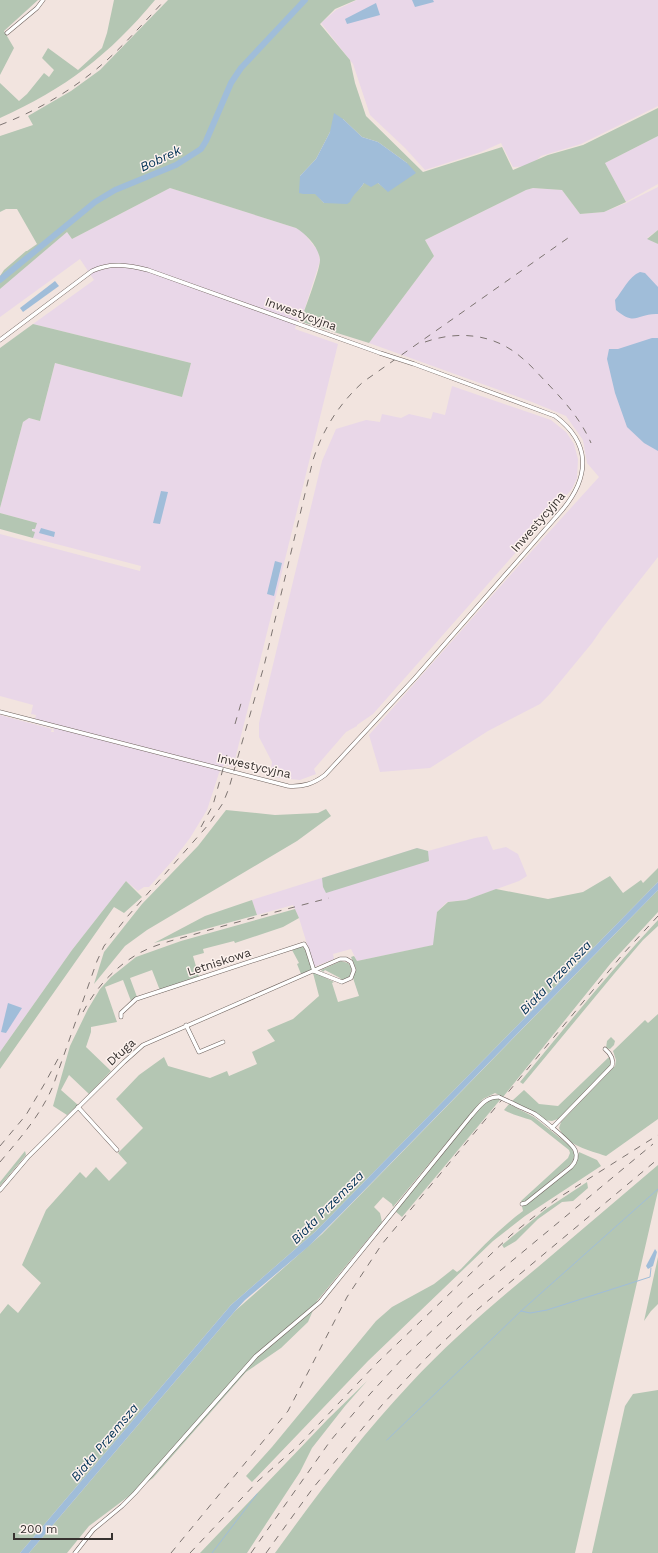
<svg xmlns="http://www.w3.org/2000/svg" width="658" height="1553" viewBox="0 0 658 1553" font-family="'Work Sans',sans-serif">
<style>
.industrial{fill:#e9d7e8}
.green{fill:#b4c6b3;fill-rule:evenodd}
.water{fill:#a0bdd9}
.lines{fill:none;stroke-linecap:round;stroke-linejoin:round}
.stream{stroke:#a0bdd9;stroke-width:1}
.river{stroke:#a0bdd9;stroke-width:6}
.street-casing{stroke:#6e625d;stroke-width:4.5}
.street{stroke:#fff;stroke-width:3.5}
.rail{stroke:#7d7471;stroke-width:1;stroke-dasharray:7 7;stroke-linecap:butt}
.street-bridge-casing{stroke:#6e625d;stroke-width:4.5;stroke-linecap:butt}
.street-bridge{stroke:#fff;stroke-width:3.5}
.labels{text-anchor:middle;stroke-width:3;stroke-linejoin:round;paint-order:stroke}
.street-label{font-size:12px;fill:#373230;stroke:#fdf2ee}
.water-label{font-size:13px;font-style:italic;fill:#013155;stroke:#fdf2ee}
</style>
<rect width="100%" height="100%" fill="#f2e4df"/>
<!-- industrial -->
<g class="industrial">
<polygon points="357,0 658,0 658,106 581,144 541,156 530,166 513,167 501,143 481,152 425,170 405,148 370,115 353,64 321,23 336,10"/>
<polygon points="658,136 658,184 626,202 605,163"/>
<polygon points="658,187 658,230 647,238 658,244 658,557 603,627 592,643 550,694 540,704 488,731 430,768 380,772 369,735 530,553 599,477 587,463 583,440 566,416 532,402 369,343 434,256 425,240 526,190 533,188 562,190 580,214 604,212 626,203"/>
<polygon points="170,188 296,228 303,232 318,251 320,261 302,317 297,321 295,329 338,344 259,665 233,767 224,765 219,773 207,810 190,838 174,859 149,887 144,887 138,891 126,881 72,950 0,1052 0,715 52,729 51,732 54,732 53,728 34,723 36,715 31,714 33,705 0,696 0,534 140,571 141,566 33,538 34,532 32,531 32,528 37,523 0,513 0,508 23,422 29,418 40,421 55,363 182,397 191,363 33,324 94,280 80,259 0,317 0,289 67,232 72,239"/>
<polygon points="452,386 551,420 566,432 574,444 578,459 577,478 572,489 373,714 357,725 357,726 346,732 314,769 316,774 300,780 270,777 272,762 259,737 259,723 322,461 336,429 366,420 380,422 382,414 401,418 409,414 431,419 433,412 445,415"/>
<polygon points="487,836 493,850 506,847 518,854 527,876 519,881 466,900 447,902 437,912 434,945 357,961 351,949 333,954 334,959 314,967 299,918 293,905 257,915 252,900 417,848 428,851 475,838"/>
</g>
<!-- green -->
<g class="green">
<polygon points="0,0 38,0 4,31 14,48 0,75"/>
<path d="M114,0H155C109,55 65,89 0,118V83L19,101L27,94L44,73L49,77L54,70L42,58L48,48L78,70L102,48L107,33Z"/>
<path d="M168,0H356L335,9L320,24L350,60L355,83L366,116L423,172L502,147L513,170L548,155L583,145L658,108V136L605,163L626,202L604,212L580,214L562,190L533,188L526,190L425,240L434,256L369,343L302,322V317C306,306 320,269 320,260C319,247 306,234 296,228L170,188L72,239L67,232L0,289V276L4,270L26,251H27L37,244L17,209H6L0,212V136L33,125L28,116L71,91L100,70ZM343,119L362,137L378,142L407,163L394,187L388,191L378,183H364C354,198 341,198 324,203L300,176L316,159L330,132Z"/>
<polygon points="658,230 658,244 647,239"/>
<polygon points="33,324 191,363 182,397 55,363 40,421 29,418 23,422 0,508 0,348"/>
<polygon points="0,513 37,523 35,529 32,529 32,531 35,532 33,538 0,529"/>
<polygon points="326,809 331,816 297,841 147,930 125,946 94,984 104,952 142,904 198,846 226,810 275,815 318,813"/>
<polygon points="417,848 428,851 429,861 326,893 323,887 322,878"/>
<polygon points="658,868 658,882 316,1231 231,1305 20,1553 0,1553 0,1314 8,1304 18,1313 41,1283 22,1265 46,1210 80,1172 86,1178 96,1167 109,1181 127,1163 118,1153 143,1128 116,1099 139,1075 164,1057 168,1066 210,1078 227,1071 229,1076 257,1064 252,1052 275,1041 267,1030 293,1019 319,996 313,973 316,973 334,982 332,983 338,1002 359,996 353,978 356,969 351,957 354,956 357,961 433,945 437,912 448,902 466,900 496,889 548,899 583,892 610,876 623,893 641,880 643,883"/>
<polygon points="126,881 142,897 124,913 114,907 0,1069 0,1052 72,950"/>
<polygon points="658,890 658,912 611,963 503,1097 495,1093 483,1099 393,1207 392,1204 383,1197 374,1207 380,1213 382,1222 317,1301 308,1322 281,1348 246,1372 153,1478 89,1526 67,1553 29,1553 235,1311 322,1234"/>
<polygon points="252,900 257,915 154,943 205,916"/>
<polygon points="295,909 299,918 283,927 235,943 234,941 203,949 204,953 193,956 200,980 161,993 152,970 130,978 137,997 131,1001 123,980 105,987 117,1022 91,1027 91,1032 86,1047 111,1071 89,1094 69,1075 61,1090 78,1105 67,1115 53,1106 70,1046 88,1009 100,989 111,977 136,957 181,941"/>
<path d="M658,920V926L643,940L614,974L523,1084L520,1082C565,1028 609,972 658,920Z"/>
<polygon points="303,946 305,947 313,970 301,974 297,964 299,963 292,950"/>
<polygon points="341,961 348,963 351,967 351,974 348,978 341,980 340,978 325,970 323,972 321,970"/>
<path d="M658,1014V1119L606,1156C589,1150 567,1146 559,1128L561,1122L615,1066L616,1060L613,1051L645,1020L648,1023Z"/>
<polygon points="611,1037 615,1041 614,1045 610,1049 606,1048 607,1041"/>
<polygon points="609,1057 611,1059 611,1065 558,1119 552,1121 544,1120 534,1113 512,1101 524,1090 539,1104 558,1106"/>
<polygon points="496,1098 500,1100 402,1217 395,1211 483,1104 488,1100"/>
<path d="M509,1104L534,1117L570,1146L575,1154L572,1163L526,1201L522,1203L521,1201L568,1158L570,1153L569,1150L531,1120C524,1118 511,1114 504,1110Z"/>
<polygon points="25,1151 26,1155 0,1186 0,1182"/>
<path d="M579,1152L597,1160L601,1166L525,1216L493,1241L368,1361L252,1482L246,1476L272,1447L376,1321L392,1307L434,1284L453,1269L457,1272L461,1269C481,1248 500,1228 523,1211L522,1206L526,1205L569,1171L576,1164Z"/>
<path d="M658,1165V1191L575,1553H275C317,1495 360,1437 409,1385C449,1342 493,1304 538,1267C578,1233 618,1199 658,1165Z"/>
<polygon points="587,1182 588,1188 573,1201 562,1202 538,1219 516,1241 504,1248 502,1245 546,1209"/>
<polygon points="658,1257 658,1304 651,1311 644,1321"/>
<polygon points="367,1381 345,1406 312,1448 300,1472 247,1553 200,1553 328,1419"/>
<polygon points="658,1390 658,1553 592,1553 625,1406 633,1394"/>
</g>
<!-- water -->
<g class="water">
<polygon points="412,0 433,0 434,2 415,7"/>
<polygon points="376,3 380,15 347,24 345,19"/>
<path d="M334,113L343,119L362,137L378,142L407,163L416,173L388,192L378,183L371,187L364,183C359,191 353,194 350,202L347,204L324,203L315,194H303L299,193L300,176L316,159L330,132Z"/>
<path d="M640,272L645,273L658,287V314C637,313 636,327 616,310L615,300C622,292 629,276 640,272Z"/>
<polygon points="55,281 59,286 23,312 20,308"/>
<polygon points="652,338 658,338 658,451 644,443 627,427 615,393 607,359 609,349 618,349"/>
<polygon points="161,491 168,492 160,524 153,523"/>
<polygon points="41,528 55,532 54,537 39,533"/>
<polygon points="275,561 282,563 274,596 267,594"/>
<polygon points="658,882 658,890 343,1212 309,1246 245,1300 235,1311 29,1553 20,1553 231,1305 316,1231"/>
<polygon points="8,1003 22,1008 6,1033 1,1032"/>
<polygon points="655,1249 657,1252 653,1266 648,1269 646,1266"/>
</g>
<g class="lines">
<!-- stream -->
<g class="stream">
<polyline points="521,1311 530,1313 547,1310 650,1277 651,1268"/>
<polyline points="387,1440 521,1311 658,1189"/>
<polyline points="212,1553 257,1494"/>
</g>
<!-- river -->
<polyline class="river" points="0,280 95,202 115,190 176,165 201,149 206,141 231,83 241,68 305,0"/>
<!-- street casing -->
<g class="street-casing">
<g id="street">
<polyline points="7,33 37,8 43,0"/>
<path d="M0,340L92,271C111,262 128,265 148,270L380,353"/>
<path d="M0,712L288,786C303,787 313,784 325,775L415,678L563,509C590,476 591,443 555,416L414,364"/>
<polyline points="121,1017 121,1013 136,999 304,944 307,949 314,971"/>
<polyline points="186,1025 199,1052 223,1042"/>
<path d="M512,1103C519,1107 528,1110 535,1114C542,1119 572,1143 575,1150C578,1157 575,1163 571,1167L526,1203L522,1204"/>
<polyline points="78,1107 117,1150"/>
<path d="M552,1128L612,1066C614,1059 611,1054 605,1049"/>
<polyline points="0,1190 28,1157 124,1062 143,1045 340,959 346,959 351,962 354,970 351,978 342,982 314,971"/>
<path d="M75,1553L93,1530L122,1506L135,1493L256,1356L320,1302L471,1116C479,1107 486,1096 499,1097"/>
</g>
</g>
<!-- street -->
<use href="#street" class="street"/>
<!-- rail -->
<g class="rail">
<path d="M0,125C39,110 76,88 107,60C128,41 146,20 165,0"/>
<path d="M425,342C459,330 495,334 522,358C532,366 540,376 548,384C566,403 581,420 591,443"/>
<polyline points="235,724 242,700"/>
<polyline points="201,827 213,805 228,751"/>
<path d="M83,1012C96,988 113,969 136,955C156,943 180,939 202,932C244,920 287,909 329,898"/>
<polyline points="0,1146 26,1115 45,1083 59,1057"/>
<path d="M0,1162C21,1137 40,1116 53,1086L97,961L104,946L127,917L209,824L223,803L229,788L264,666L313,460C323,429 339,404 363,382L568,238"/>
<polyline points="171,1553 288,1411 347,1297 382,1244 623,954 658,916"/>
<polyline points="190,1553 258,1481 298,1446 377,1363 511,1235 555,1200 658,1135"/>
<polyline points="251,1553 331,1440 370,1394 404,1357 466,1299 653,1144"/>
<polyline points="266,1553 313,1488 382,1405 425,1359 478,1309 658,1159"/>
</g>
<!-- street-bridge casing -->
<g class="street-bridge-casing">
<g id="street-bridge">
<polyline points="380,353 414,364"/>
<polyline points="499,1097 512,1103"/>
</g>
</g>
<!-- street-bridge -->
<use href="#street-bridge" class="street-bridge"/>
</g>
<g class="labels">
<!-- street labels -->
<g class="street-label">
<text transform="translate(301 314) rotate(20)" y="4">Inwestycyjna</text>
<text transform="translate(538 522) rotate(-49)" y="4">Inwestycyjna</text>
<text transform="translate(254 766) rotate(13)" y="4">Inwestycyjna</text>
<text transform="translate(219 962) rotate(-18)" y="4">Letniskowa</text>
<text transform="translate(121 1052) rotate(-42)" y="4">Długa</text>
</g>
<!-- water labels -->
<g class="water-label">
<text transform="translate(160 158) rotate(-25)" y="5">Bobrek</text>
<text transform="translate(555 977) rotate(-46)" y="5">Biała Przemsza</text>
<text transform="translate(327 1207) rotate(-45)" y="5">Biała Przemsza</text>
<text transform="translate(104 1442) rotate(-50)" y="5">Biała Przemsza</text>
</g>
</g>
<!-- scale -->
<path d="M14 1533v6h98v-6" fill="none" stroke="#373230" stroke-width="2"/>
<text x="20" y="1533" font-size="12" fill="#373230" stroke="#fdf2ee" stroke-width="3" paint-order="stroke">200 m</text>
</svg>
